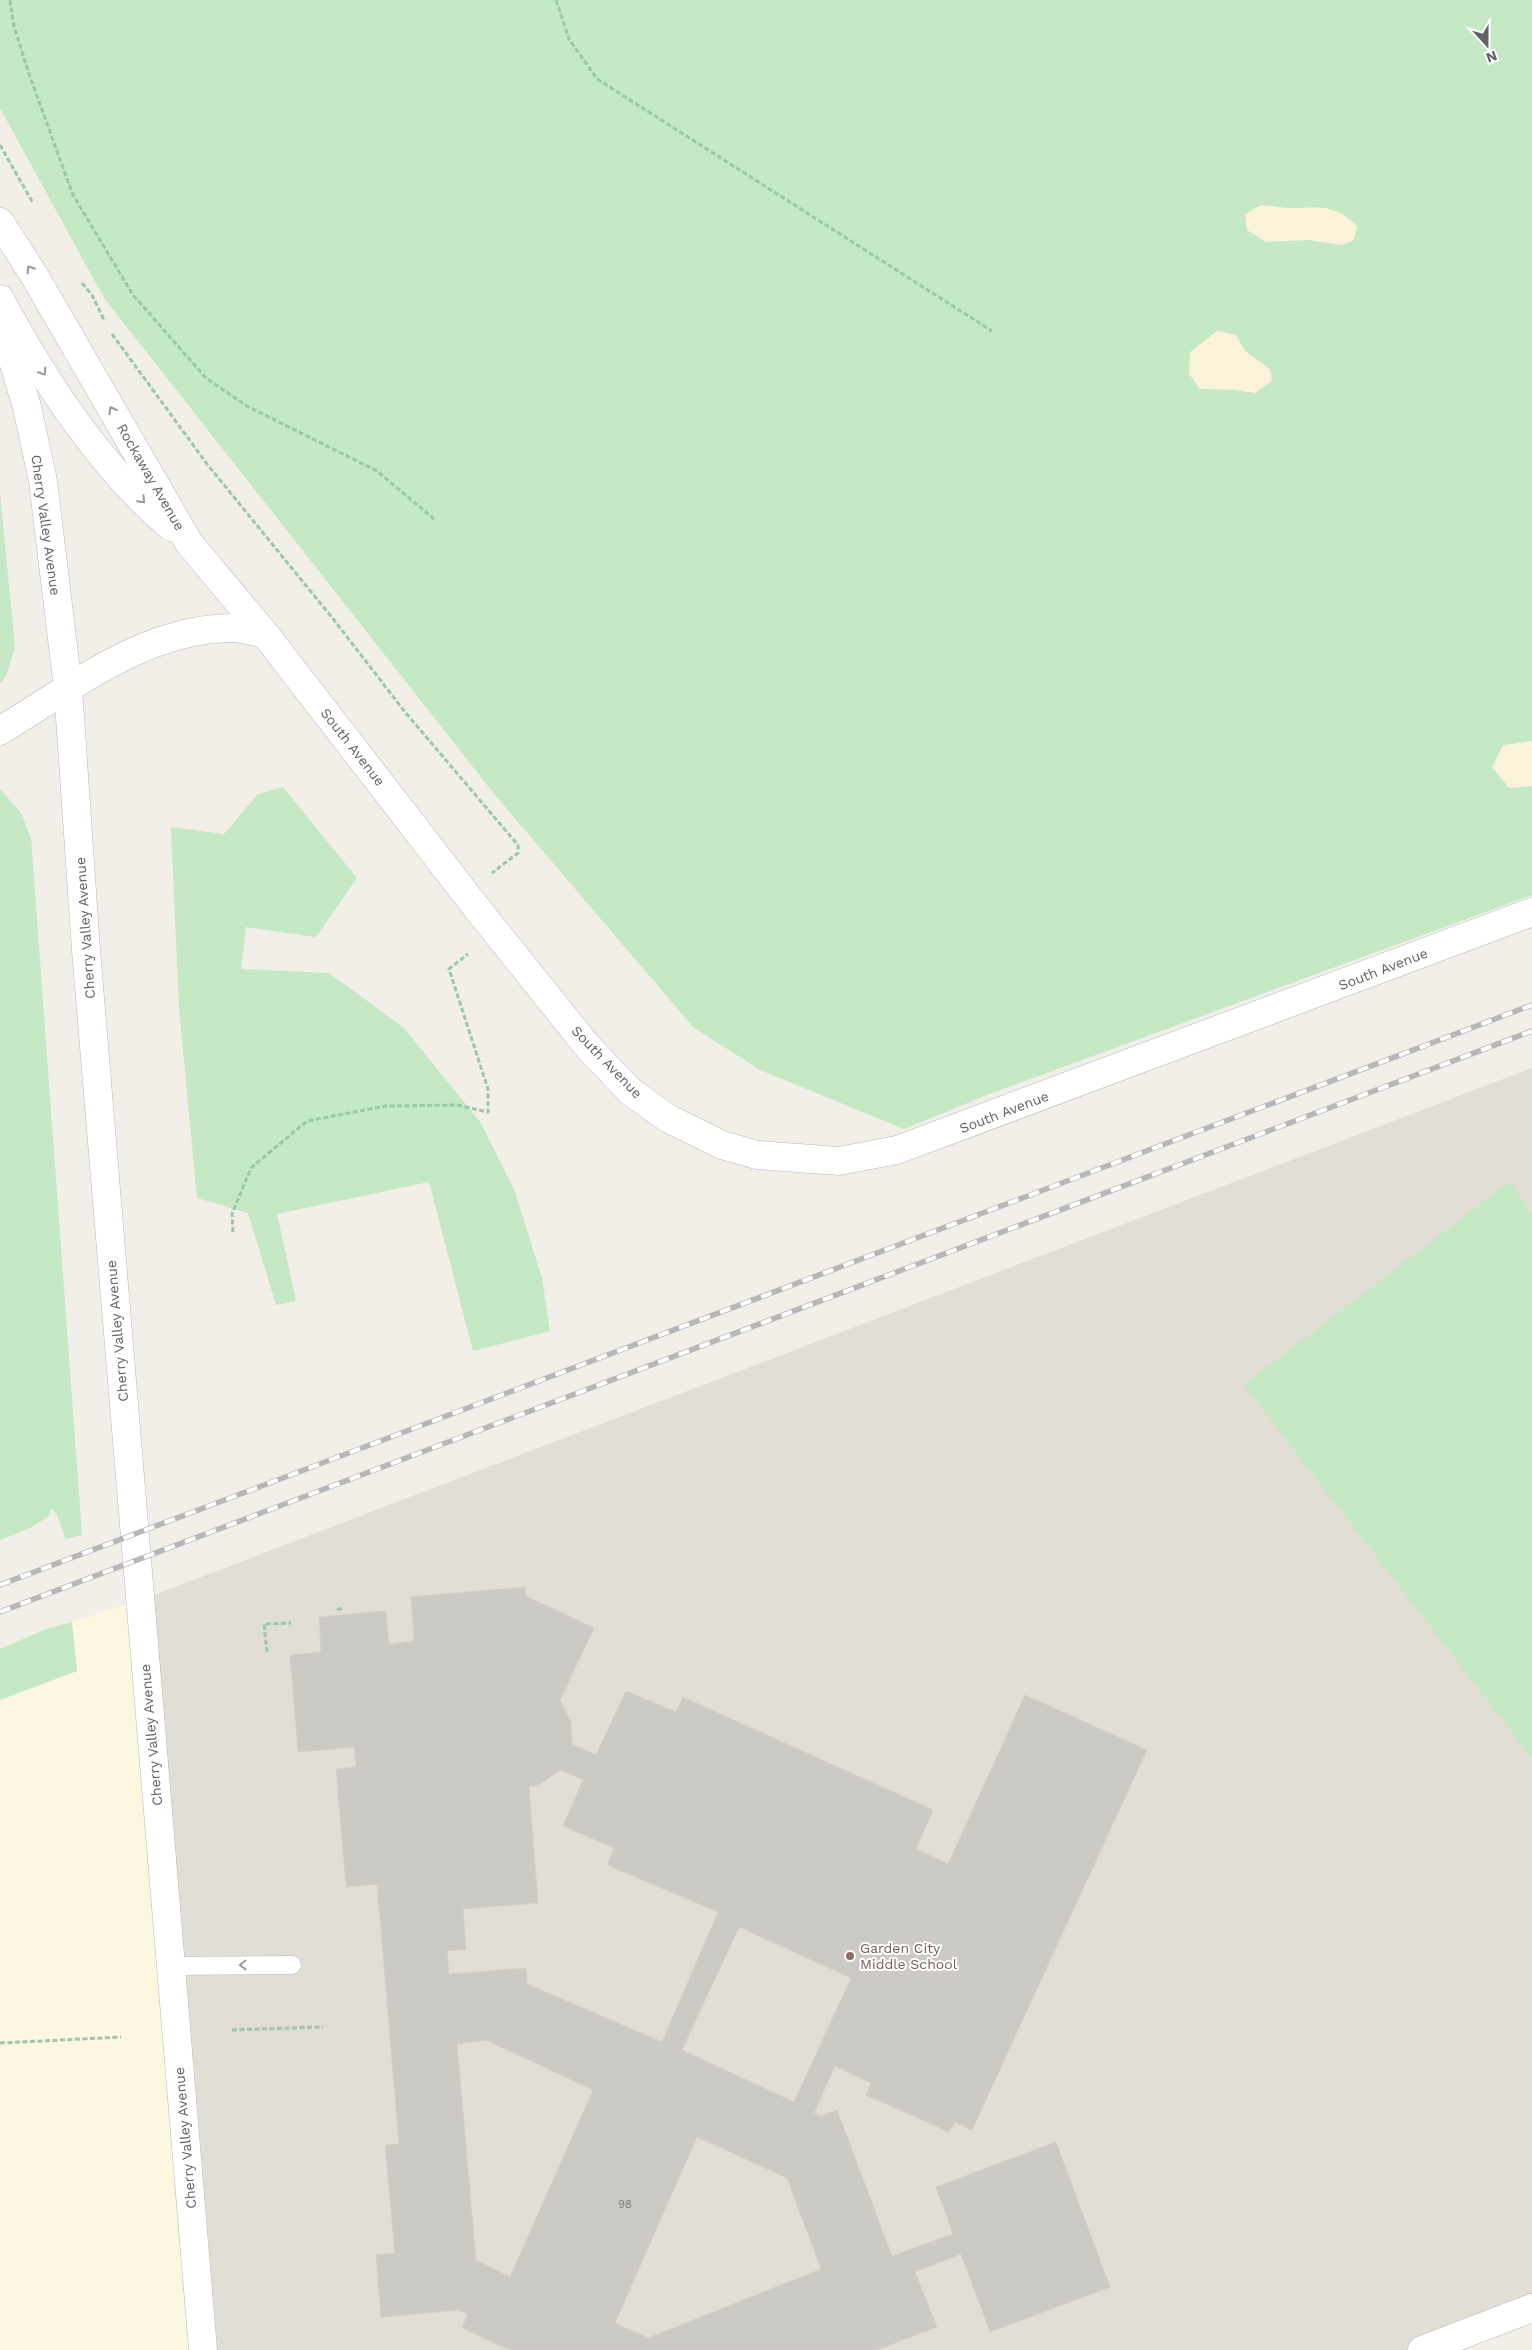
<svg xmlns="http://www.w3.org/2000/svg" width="1532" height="2350" viewBox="0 0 1532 2350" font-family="'Work Sans',sans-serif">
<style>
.commercial{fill:#fef7e0}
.education{fill:#e1ded6}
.green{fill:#c5e8c5}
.sand{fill:#fbf3d9}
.building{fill:#cccac5;stroke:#d6d1c6;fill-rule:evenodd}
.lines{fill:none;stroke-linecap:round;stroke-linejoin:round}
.service-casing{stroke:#b5b8bc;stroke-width:19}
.minor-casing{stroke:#b5b8bc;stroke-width:29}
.tertiary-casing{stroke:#b5b8bc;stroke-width:29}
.secondary-casing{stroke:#b6babf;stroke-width:29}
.path{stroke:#9cc7a9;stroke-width:3;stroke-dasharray:5 2.5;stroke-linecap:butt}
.service{stroke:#fff;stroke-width:18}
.minor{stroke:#fff;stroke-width:28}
.tertiary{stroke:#fff;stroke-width:28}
.secondary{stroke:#fff;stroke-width:28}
.rail-casing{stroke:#b6b7b8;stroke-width:5.5}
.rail{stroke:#fff;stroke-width:4;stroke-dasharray:11;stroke-linecap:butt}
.oneway{stroke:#979a9d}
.education-dot{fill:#8d6e63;stroke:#fff;stroke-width:2}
.labels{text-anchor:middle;stroke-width:4;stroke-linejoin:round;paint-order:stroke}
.number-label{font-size:11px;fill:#7a7d7f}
.street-label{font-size:14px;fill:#5f6368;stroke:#fff}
.education-label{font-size:14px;fill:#785e54;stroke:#fff;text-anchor:start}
</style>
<rect width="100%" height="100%" fill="#f1efe8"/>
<!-- commercial -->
<polygon class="commercial" points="138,1601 206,2350 0,2350 0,1700 77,1671 72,1622"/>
<!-- education -->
<polygon class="education" points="1532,1068 1532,2311 1429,2350 203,2350 138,1601"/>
<!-- green -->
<g class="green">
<polygon points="0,0 1532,0 1532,895 992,1093 904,1129 760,1070 693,1027 495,795 104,298 0,108"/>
<polygon points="0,493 15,648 6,676 0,684"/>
<polygon points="283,787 357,878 316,937 246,927 241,969 329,973 404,1028 481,1123 515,1192 542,1278 550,1331 473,1351 429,1182 277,1214 296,1301 276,1305 248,1213 197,1198 179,1008 171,827 224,834 258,794"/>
<polygon points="0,789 21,813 31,838 82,1535 66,1539 57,1515 51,1508 49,1516 30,1528 0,1540"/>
<polygon points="1509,1182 1532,1212 1532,1758 1244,1385"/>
<polygon points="72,1622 77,1671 0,1700 0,1649 49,1628"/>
</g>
<!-- sand -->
<g class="sand">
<path d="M1261,205C1271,206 1281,208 1292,208C1321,208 1333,203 1357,226L1354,240L1342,245L1308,240L1266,242L1247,230L1245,214Z"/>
<polygon points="1217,331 1236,335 1245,351 1270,369 1272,381 1255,393 1235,390 1200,389 1189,374 1190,352"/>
<polygon points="1532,741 1532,786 1509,788 1492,767 1503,745"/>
</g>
<!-- building -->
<path class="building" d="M525,1587L526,1596L594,1628L560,1700L571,1722L572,1744L596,1755L626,1691L676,1712L683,1697L933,1810L916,1849L948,1864L1025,1695L1147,1750L972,2130L955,2122L949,2132L866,2095L871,2083L835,2066L814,2113L821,2116L837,2110L892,2256L953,2234L936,2187L1056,2142L1110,2287L990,2332L961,2254L915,2272L937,2327L877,2350H510L462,2328L468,2314L459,2310L381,2317L376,2255L395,2253L385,2145L399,2144L377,1884L346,1887L336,1769L356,1767L354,1747L298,1752L290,1655L321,1652L319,1617L386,1611L389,1644L414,1641L411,1597ZM560,1770L583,1780L563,1826L614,1848L607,1865L718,1912L662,2042L527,1984L526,1968L449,1974L447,1951L466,1949L463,1909L538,1903L529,1787L540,1784ZM739,1927L851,1978L794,2102L682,2050ZM486,2040L593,2090L510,2277L476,2260L457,2044ZM697,2137L787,2178L821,2269L648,2338L615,2323Z"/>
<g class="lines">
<!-- service casing -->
<g class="service-casing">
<polyline id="service" points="171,1966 292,1965"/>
</g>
<!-- minor casing -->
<g class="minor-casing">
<polyline id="minor" points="0,731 68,688"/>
</g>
<!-- tertiary casing -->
<g class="tertiary-casing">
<g id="tertiary">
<polyline points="0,222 34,275 189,543 265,634 479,911 588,1047 631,1092 669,1119 722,1145 757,1155 839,1161 897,1150 1532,912"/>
<path d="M0,299C44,381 100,467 171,527"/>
<path d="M68,688C118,657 170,629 231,628C242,628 254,632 265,634"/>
</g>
</g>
<!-- secondary casing -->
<g class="secondary-casing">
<g id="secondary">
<polyline points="0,318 27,407 43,481 68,688 86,950 203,2350"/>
<polyline points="1422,2350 1532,2308"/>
</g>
</g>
<!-- path -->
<g class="path">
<polyline points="10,0 14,26 29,74 73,195 133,295 206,378 247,406 377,471 434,519"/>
<polyline points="556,0 569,39 597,79 992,331"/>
<polyline points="0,145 33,203"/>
<polyline points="82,283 92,295 104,320"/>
<polyline points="112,334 207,464 334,620 405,712 518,845 518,853 492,873"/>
<polyline points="233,1232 232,1214 251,1168 307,1121 386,1106 457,1105 488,1112 488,1089 449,969 468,954"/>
<polyline points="337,1609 344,1609"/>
<polyline points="267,1652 264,1624 291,1623"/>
<polyline points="232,2030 323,2027"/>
<polyline points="0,2043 121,2037"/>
</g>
<!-- service -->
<use href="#service" class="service"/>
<!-- minor -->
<use href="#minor" class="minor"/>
<!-- tertiary -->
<use href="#tertiary" class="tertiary"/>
<!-- secondary -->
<use href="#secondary" class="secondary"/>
<!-- rail casing -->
<g class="rail-casing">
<g id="rail">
<polyline points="0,1585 1532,1005"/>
<polyline points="0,1612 1532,1031"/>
</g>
</g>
<!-- rail -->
<use href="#rail" class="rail"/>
</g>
<!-- one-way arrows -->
<defs><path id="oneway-chevron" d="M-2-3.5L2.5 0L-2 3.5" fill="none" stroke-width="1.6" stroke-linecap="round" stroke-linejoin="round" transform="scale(1.25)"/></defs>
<g class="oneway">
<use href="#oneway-chevron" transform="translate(30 269) rotate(-122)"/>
<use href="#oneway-chevron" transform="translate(43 372) rotate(57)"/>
<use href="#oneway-chevron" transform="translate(112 410) rotate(-120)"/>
<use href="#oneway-chevron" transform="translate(142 500) rotate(46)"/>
<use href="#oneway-chevron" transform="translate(243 1965) rotate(179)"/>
</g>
<!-- markers -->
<circle class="education-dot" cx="850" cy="1956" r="5"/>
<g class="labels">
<!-- number labels -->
<g class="number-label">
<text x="625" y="2208">98</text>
</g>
<!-- street labels -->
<g class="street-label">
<text transform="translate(151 477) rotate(60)" y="5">Rockaway Avenue</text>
<text transform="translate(46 525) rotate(82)" y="5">Cherry Valley Avenue</text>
<text transform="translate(353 747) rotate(52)" y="5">South Avenue</text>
<text transform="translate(85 928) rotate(-94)" y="5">Cherry Valley Avenue</text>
<text transform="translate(1383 969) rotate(-21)" y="5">South Avenue</text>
<text transform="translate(607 1062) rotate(46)" y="5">South Avenue</text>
<text transform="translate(1004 1112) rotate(-21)" y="5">South Avenue</text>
<text transform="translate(117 1331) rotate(-95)" y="5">Cherry Valley Avenue</text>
<text transform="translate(151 1735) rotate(-95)" y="5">Cherry Valley Avenue</text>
<text transform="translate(185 2138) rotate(-95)" y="5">Cherry Valley Avenue</text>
</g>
<!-- education labels -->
<g class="education-label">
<text x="860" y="1953">Garden City<tspan x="860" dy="16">Middle School</tspan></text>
</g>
</g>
<!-- north arrow -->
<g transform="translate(1487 45) rotate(159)" stroke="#ffffff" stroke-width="4" paint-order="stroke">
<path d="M0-4L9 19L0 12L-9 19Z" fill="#5f6368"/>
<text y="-8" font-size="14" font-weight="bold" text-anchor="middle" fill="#5f6368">N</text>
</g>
</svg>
